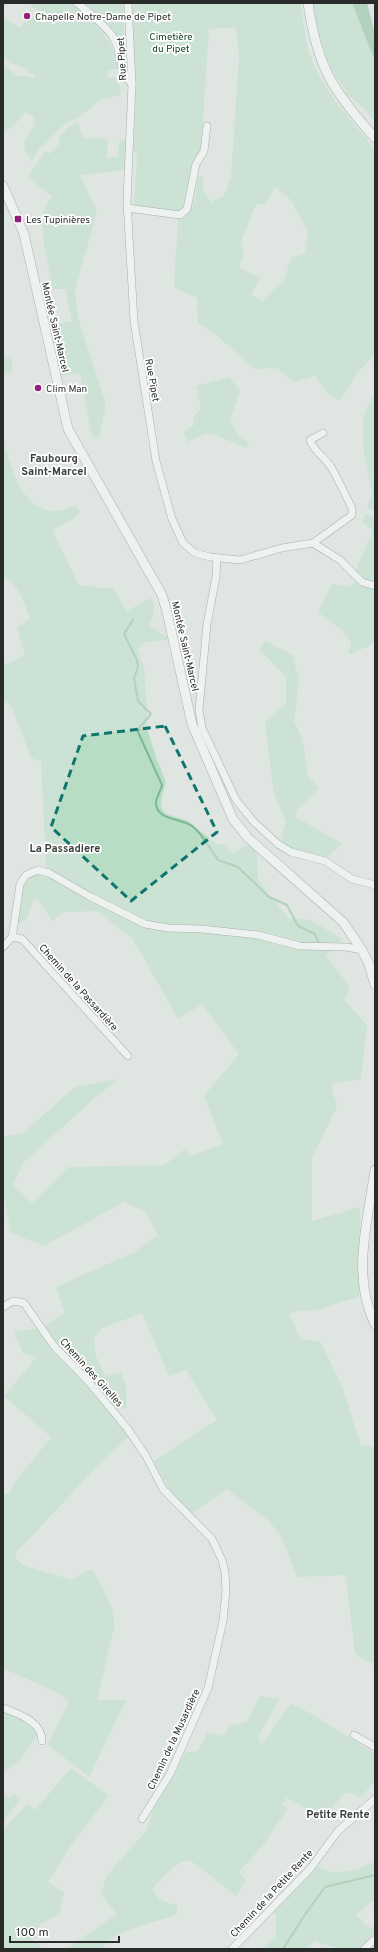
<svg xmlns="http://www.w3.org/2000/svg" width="378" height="1952" viewBox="0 0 378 1952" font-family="Overpass,sans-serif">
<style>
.green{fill:#b7dec5;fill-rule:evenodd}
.water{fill:#7cb893}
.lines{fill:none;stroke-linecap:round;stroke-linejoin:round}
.stream{stroke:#7cb893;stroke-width:2}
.minor-casing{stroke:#696f6b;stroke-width:8}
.major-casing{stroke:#696f6b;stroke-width:10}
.minor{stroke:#fff;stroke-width:7}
.major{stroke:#fff;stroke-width:9}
.marked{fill:none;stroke:#0f766e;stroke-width:3;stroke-dasharray:8 5;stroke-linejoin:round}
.poi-dot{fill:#921f7d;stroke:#fff;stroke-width:1.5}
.labels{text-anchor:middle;stroke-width:3.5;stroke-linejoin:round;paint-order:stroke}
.poi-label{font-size:10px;fill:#2a2c2b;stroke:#fff;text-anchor:start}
.park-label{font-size:10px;fill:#124128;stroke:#fff}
.street-label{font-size:10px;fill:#2a2c2b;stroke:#fff}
.neighbourhood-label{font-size:11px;font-weight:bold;fill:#3b403d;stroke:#fff}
</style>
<rect width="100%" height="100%" fill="#dfe5e1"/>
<!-- green -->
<g class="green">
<path d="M29,3H71C98,26 110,34 120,69L107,71L108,78L116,77L117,85H120L121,95L100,100L81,116L66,123L40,148L32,161L25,151L24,141L35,124L33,116L25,112L15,124L3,133V64L17,76H28L34,79L36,77L21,66L12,64L3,57V19L10,21L20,28L28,18L31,20L38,11Z"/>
<path d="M83,3H123L124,52C113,33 100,16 83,3Z"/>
<path d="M131,3H301C303,18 304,34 308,49C320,88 349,118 375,149V355L357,373L340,400L330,396L315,376L295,382L277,368L255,369L214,333L198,323L197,298L174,287L178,219C196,214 195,193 198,176L204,177L202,188L211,202L224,196L231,177L239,56L236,27L209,29L201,152L192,162L185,209L179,214L134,208L137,155L133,149L136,88ZM275,187L291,200L308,232L305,254L291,258L284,280L262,301L251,294L261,278L239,268L244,253L241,242L256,204H265Z"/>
<polygon points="313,3 352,3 375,61 375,121 363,108 347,94 327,61 316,29"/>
<polygon points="78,123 83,138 108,139 107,157 118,157 119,141 128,140 126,170 80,175 97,212 75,289 78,318 106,405 99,437 92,437 80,373 59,376 48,326 72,321 65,289 53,289 43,240 42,214 52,196 28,177 46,150 49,154 60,144 59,138 69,126"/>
<polygon points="3,348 5,358 12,359 12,372 3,374"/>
<polygon points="229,377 240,391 230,420 240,437 249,443 247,448 213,434 205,434 187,442 184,432 194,425 193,417 201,409 196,386"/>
<polygon points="375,390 375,511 367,508 372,493 363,447 363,417"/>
<path d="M3,440C12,466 20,510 55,511C62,511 70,507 76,506L80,512L75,518L52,530L79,585L113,589L127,611L151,598C157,608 153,616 149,626C156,628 159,634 167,636V640L145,642L137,649L144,667L148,732L156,757L166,782L161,800L162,809L166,814L188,821L218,845L222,844L234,853L246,845L257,852L258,880L288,918L311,920L342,939L326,956L350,987L344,1000L367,1025L361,1079L331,1084L337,1107L312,1158V1221L360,1207L359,1297C344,1300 330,1306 316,1310C304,1313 302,1306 289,1315L301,1340L320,1341L342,1386L361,1446H375V1665L355,1654L346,1575L297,1577L281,1536L269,1521L227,1489L192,1513L171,1493L154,1461L217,1420L186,1370L169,1376L142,1313L102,1328L94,1338L95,1354L105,1376L121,1373L126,1387L127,1408L110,1409L129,1436L100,1463L16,1553V1558L23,1565L72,1580L89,1570H93C102,1588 116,1608 114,1628L97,1700H126L89,1777L48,1745L69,1701L56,1692L3,1668V1495L10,1493L14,1484L51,1437L4,1396L36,1358L23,1353L14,1332L43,1327L65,1313L56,1287L135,1252L158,1235L146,1212L124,1202L44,1246L11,1233L3,1193V1137L23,1133L75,1087L118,1079L98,1095L23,1163L13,1185L32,1203L68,1167L165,1165L185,1149L191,1156L223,1144L204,1096L239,1054L202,1004L178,1019L133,939L97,911L64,912L52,921L39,900L34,899L26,920L18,924C20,910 17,877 35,873C42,872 53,875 60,876L47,869L46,866L41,761L31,758L12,707L3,699V666L25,655L17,627L30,619C24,602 20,586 3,576Z"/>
<polygon points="365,513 375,517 375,584 363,579 355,572 373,530 362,523"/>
<polygon points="356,582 375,590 375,641 371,645 348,655 351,642 343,631 318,612 332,584 348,587"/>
<polygon points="266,641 292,655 299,680 294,721 302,738 308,776 319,788 297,810 296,817 342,844 325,859 293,850 280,844 286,822 274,794 265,722 286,704 286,677 259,649"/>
<path d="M260,1696L280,1699L258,1737L261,1745L291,1704L310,1713L375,1754V1781L361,1797L346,1792L322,1818L286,1797L282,1805L288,1808L264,1844L239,1872L246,1880L236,1896L190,1860C175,1861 161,1880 152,1890L159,1899L177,1906V1915L139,1926L119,1934L100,1949H66L117,1914L101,1894L107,1875L146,1831L153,1810L186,1752L198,1751L207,1733L223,1736L230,1726L247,1722Z"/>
<polygon points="3,1711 29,1722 38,1734 22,1758 3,1772"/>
<polygon points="71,1768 109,1796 75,1839 48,1882 64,1893 59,1914 41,1924 31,1938 43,1949 3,1949 3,1830 27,1804 35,1810"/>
<polygon points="3,1794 9,1798 14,1794 21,1799 3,1821"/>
<polygon points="375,1862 375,1901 371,1902 355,1915 369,1927 375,1928 375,1932 358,1949 338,1949 315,1941 306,1949 262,1949 276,1936 276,1914 272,1910 316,1866 333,1873 360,1869 366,1865"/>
</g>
<!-- water -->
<polygon class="water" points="352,3 367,3 375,34 375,61"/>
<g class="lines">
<!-- stream -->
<g class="stream">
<path d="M133,620L124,634L137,660L138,667L134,678L138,701L151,714L139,728L138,732L162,785C161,791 156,797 156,803C156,821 182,818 192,826C204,835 209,848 218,860L238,867L269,897L287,905L298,926L315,934L319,944"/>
<polyline points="283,1949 304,1916 325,1887 375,1875"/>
</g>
<!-- minor casing -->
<g class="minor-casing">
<g id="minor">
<path d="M77,3C87,11 106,26 113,37C122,51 119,74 132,84"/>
<polyline points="128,3 132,84 127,202 134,321 156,461 172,519 183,543 195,553 210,557 240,560 282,548 313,543 340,560 362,582 375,586"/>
<polyline points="127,208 180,215 187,209 196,164 204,151 207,126"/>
<path d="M313,543L352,515V508C345,495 339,480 331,467C324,456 314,452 310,440L323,433"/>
<polyline points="217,558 216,577 207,624 199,710 202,728 236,800 254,822 278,844 291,852 325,861 352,879 375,885"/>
<polyline points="12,937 22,939 128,1056"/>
<polyline points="3,947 12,937 13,932 20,884 26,875 38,870 49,873 89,896 145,924 168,928 201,929 258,935 300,946 346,947 362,950"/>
<polyline points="3,1307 13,1301 24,1303 54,1346 88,1381 127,1428 146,1456 163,1489 212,1539 222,1560 225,1573 226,1591 223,1621 208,1688 170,1774 142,1819"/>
<path d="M3,1708C18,1714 42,1721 42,1741"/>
<polyline points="354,1735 375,1747"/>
<polyline points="232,1949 310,1869 338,1831 375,1799"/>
<polyline points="364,1949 375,1939"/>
</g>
</g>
<!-- major casing -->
<g class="major-casing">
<g id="major">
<path d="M308,3C317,67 333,91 375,138"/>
<polyline points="3,186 24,234 68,429 162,595 167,612 192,724 233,819 248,838 343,922 362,950 369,964 375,985"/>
<path d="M375,1170C368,1220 351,1276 375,1324"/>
</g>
</g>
<!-- minor -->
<use href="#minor" class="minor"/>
<!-- major -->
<use href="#major" class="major"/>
</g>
<!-- marked area -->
<path d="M0 0H378V1952H0ZM165,726L217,832L131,901L51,827L83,736Z" fill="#dfe5e1" fill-opacity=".55" fill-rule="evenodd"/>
<path class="marked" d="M165,726L217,832L131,901L51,827L83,736Z"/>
<!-- markers -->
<g class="poi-dot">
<circle cx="27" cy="16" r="4"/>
<rect x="14" y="215" width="8" height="8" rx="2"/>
<circle cx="38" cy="388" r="4"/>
</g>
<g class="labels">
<!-- poi labels -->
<g class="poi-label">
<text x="35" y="20">Chapelle Notre-Dame de Pipet</text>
<text x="26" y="223">Les Tupinières</text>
<text x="46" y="392">Clim Man</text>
</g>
<!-- park labels -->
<g class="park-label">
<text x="171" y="40">Cimetière<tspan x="171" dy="12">du Pipet</tspan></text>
</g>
<!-- street labels -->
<g class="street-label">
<text transform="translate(121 59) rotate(-93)" y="4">Rue Pipet</text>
<text transform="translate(56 327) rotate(77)" y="4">Montée Saint-Marcel</text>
<text transform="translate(153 380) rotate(80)" y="4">Rue Pipet</text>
<text transform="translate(186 646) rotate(77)" y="4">Montée Saint-Marcel</text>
<text transform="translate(79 987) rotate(48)" y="4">Chemin de la Passardière</text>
<text transform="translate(92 1372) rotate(48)" y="4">Chemin des Girelles</text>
<text transform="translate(173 1739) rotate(-65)" y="4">Chemin de la Musardière</text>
<text transform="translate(271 1893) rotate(-47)" y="4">Chemin de la Petite Rente</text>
</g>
<!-- neighbourhood labels -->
<g class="neighbourhood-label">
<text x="54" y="462">Faubourg<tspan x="54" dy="13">Saint-Marcel</tspan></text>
<text x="65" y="852">La Passadiere</text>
<text x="338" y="1818">Petite Rente</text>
</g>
</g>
<!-- border -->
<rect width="378" height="1952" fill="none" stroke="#2a2c2b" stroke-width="8"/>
<!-- scale -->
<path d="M10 1936v6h109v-6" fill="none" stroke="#2a2c2b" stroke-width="2"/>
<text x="16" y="1936" font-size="12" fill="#2a2c2b" stroke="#ffffff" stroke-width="3" paint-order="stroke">100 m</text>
</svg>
